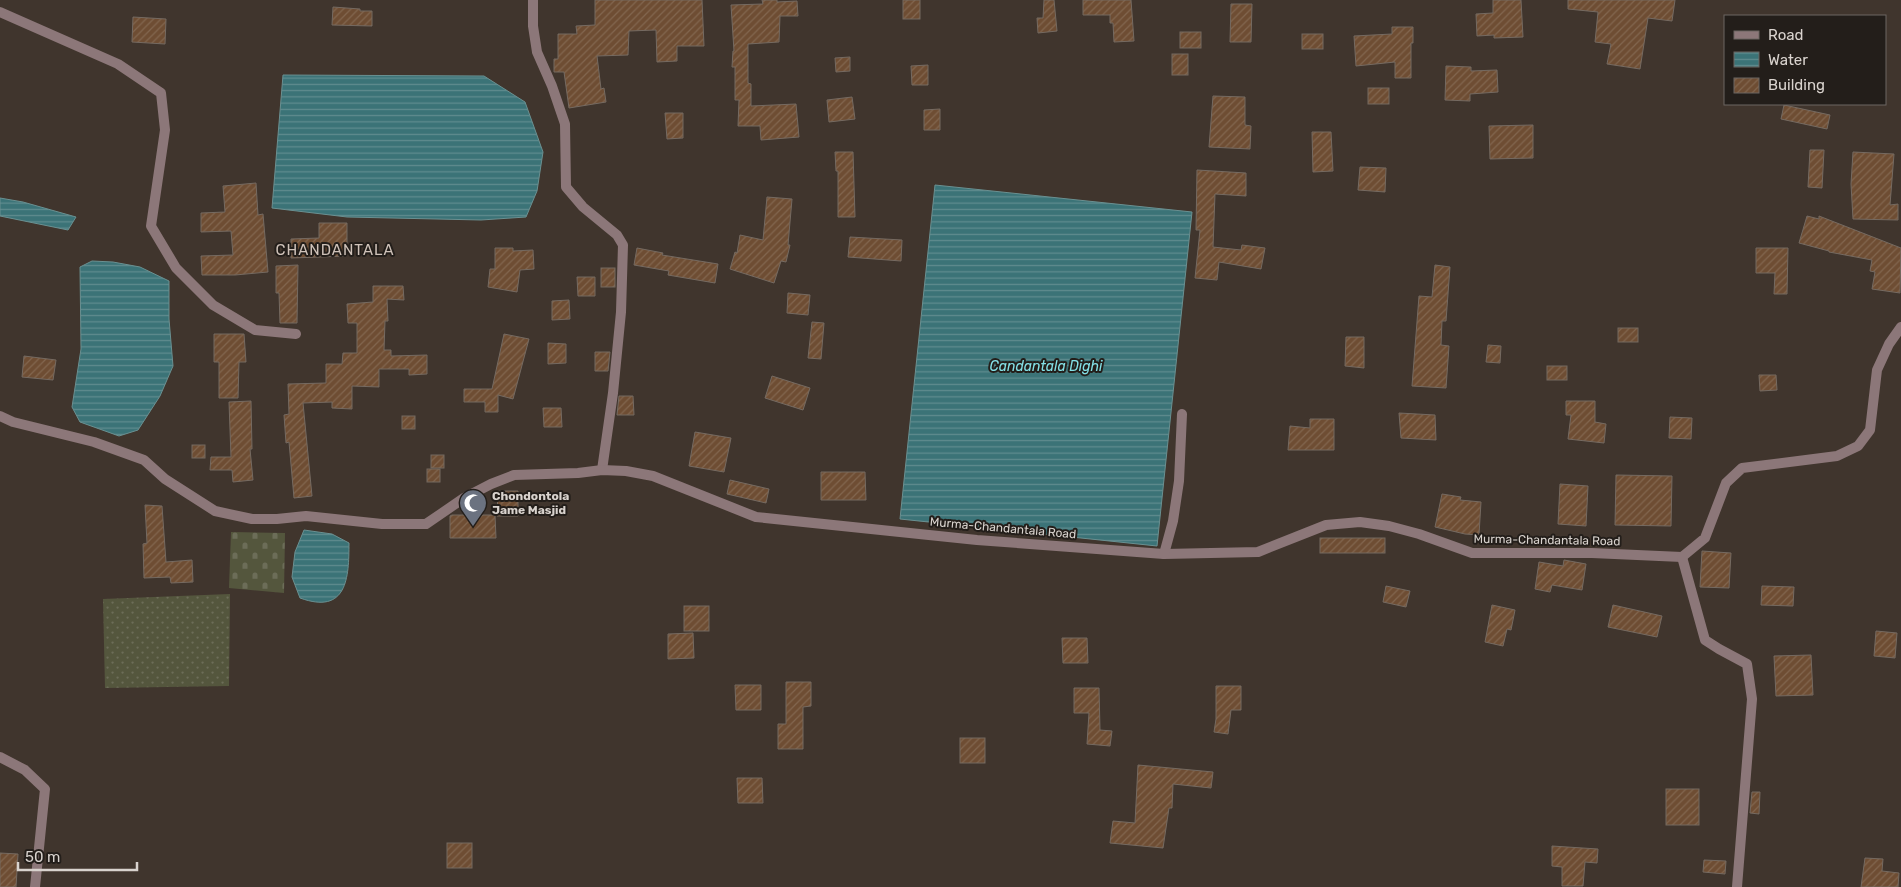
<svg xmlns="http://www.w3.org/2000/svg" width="1901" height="887" viewBox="0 0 1901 887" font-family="Rubik,sans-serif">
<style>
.grass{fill:url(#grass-dots)}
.cemetery{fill:url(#cemetery-stones)}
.water{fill:url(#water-rules);stroke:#6a9091}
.building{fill:url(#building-hatch);stroke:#756a61}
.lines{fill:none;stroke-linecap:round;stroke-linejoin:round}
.street{stroke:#8c7779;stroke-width:10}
.labels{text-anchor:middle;stroke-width:4;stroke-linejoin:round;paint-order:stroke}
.poi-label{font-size:12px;font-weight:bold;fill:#d9d3ce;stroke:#231e1a;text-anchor:start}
.street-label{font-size:12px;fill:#d9d3ce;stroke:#231e1a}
.water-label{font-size:14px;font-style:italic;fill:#84e1e7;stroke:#231e1a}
.quarter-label{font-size:15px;letter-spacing:1px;fill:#cfc2b9;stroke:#231e1a}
</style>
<defs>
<pattern id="grass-dots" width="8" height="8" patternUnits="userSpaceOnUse" patternTransform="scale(1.25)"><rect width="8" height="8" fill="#54563d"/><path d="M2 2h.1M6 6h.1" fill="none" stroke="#6c6d58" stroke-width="1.8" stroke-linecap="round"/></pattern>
<pattern id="cemetery-stones" width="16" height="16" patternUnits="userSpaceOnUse" patternTransform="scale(1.25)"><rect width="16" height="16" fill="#54563d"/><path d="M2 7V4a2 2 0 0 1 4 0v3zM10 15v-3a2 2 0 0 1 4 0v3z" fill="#6c6d58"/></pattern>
<pattern id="water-rules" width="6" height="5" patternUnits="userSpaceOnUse" patternTransform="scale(1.25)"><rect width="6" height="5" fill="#3b7377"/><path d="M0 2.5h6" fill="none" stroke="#608c8f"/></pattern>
<pattern id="building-hatch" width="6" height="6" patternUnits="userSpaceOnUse" patternTransform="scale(1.25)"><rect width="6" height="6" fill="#6e4d33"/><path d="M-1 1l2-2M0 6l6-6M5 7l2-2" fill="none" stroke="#82664f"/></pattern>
</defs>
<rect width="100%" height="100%" fill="#40352d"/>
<!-- grass -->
<polygon class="grass" points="230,594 229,686 105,688 103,599"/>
<!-- cemetery -->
<polygon class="cemetery" points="231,532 285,533 284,593 229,588"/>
<!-- water -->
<g class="water">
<polygon points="283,75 484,76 525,102 543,152 537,191 526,217 481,220 347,217 272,208"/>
<polygon points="935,185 1192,212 1157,546 900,519"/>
<polygon points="0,198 23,202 76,217 68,230 0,216"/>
<polygon points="92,261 113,262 140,267 169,281 169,319 173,366 160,396 138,430 119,436 80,422 72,407 81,349 80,267"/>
<path d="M304,530L332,534L349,543C349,578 347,615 300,598L292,577L295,552Z"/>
</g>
<!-- building -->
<g class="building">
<polygon points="595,0 702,0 704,46 677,46 677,61 657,62 656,30 629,31 628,55 597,56 601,89 604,88 606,102 569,108 564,72 554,72 554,59 558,59 558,34 577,34 576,26 595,25"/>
<polygon points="762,0 777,0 777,2 797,1 798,16 780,16 779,42 748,44 748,83 751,84 751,106 796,104 799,137 761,140 760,126 738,126 739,100 735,100 735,67 732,67 733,51 734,51 731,5 763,4"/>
<rect x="903" y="0" width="17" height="19"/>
<polygon points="1044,0 1054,0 1057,31 1038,33 1037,18 1043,18"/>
<polygon points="1083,0 1131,0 1134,41 1114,42 1113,23 1110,23 1110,15 1083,15"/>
<polygon points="1493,0 1521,0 1523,37 1494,38 1494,35 1477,36 1476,14 1493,13"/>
<polygon points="1568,0 1675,0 1672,21 1648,18 1640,69 1607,64 1611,44 1595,42 1598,12 1568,9"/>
<polygon points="1231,4 1252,4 1251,42 1230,42"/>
<polygon points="333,7 360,9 360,11 372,11 372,26 332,25"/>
<polygon points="133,17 166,19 165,44 132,42"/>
<polygon points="1392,27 1413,27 1413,43 1411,43 1411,78 1395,78 1395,62 1356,66 1354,36 1392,34"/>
<rect x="1180" y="32" width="21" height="16"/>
<rect x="1302" y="34" width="21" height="15"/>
<rect x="1172" y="54" width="16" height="21"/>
<polygon points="850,57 850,71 836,72 835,58"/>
<polygon points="928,65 928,85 912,85 911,66"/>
<polygon points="1446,66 1471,67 1471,71 1497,70 1498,92 1470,94 1470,101 1445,100"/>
<rect x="1368" y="88" width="21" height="16"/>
<polygon points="1213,96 1245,97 1245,125 1251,126 1250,149 1209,147"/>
<polygon points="852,97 855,119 829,122 827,100"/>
<polygon points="1784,105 1830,115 1827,129 1781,119"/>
<polygon points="940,109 940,130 924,130 924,110"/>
<polygon points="665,113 683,113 683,138 667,139"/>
<polygon points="1533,125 1533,158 1490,159 1489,126"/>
<polygon points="1312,132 1331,132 1333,171 1313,172"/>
<polygon points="1810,150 1824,150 1822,188 1808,187"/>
<polygon points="835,152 853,152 855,217 838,217 838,171 836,171"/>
<polygon points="1853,152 1894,154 1890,205 1898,204 1898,220 1853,219 1851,184"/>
<polygon points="1360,167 1386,168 1385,192 1358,190"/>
<polygon points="1197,170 1246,173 1246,196 1215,194 1213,247 1241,250 1242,245 1265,248 1261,269 1219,262 1217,280 1195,278 1200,230 1196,230"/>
<polygon points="256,183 258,215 263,214 268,272 235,275 202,275 201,256 233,255 231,231 201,232 201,213 225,212 223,186"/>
<polygon points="767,197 792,199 788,245 790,245 786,262 781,261 774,283 730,269 735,252 737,253 740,235 763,240"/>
<polygon points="1807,216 1819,219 1819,216 1901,248 1900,293 1872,289 1875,272 1870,271 1872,260 1829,252 1829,251 1799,243"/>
<polygon points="319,223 347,223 347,256 291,258 291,239 319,238"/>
<polygon points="850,237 902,240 901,261 848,257"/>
<polygon points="495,248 513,248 513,251 533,250 534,269 520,270 517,292 488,287 490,269 495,269"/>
<polygon points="637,248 663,253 662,255 718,264 715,283 668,275 669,271 634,265"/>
<polygon points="1756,248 1788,248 1787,294 1774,294 1775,273 1756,273"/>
<polygon points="298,265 297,323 280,323 279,293 276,293 276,266"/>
<polygon points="1435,265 1450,267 1446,321 1442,321 1441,345 1449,346 1446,388 1412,386 1419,296 1432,297"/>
<rect x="601" y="268" width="14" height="19"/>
<polygon points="577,277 595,277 595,296 578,296"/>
<polygon points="373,286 403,286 404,300 387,299 388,321 385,321 384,350 391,350 391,356 427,355 427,374 409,375 409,369 379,369 379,387 352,386 352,409 332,408 332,402 303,403 312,496 294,498 289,442 286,443 284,415 289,414 288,384 326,383 326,364 342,364 343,353 357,353 357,323 348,323 347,304 373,302"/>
<polygon points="788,293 810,295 808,315 787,313"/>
<polygon points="569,300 570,319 552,320 552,301"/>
<polygon points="812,322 824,323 821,359 808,358"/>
<rect x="1618" y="328" width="20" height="14"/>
<polygon points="214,334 244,334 246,362 239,362 238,398 219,398 219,362 214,362"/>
<polygon points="504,334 529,339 513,399 498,395 498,412 485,412 485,402 464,402 464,389 492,389"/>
<polygon points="1346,337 1364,337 1364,368 1345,366"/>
<polygon points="548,343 566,344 566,363 548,364"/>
<polygon points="1488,345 1501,346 1500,363 1486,362"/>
<polygon points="595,352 610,352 608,371 595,371"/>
<polygon points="24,356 56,360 53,380 22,377"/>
<rect x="1547" y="366" width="20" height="14"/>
<polygon points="1759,375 1776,375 1777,390 1760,391"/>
<polygon points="772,376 810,388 803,410 765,398"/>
<polygon points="619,396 633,396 634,415 617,415"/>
<polygon points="251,401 252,449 250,449 253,480 233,482 232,470 210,470 211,457 231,457 229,402"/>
<polygon points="1566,401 1595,401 1595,422 1606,424 1604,443 1568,439 1571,415 1566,415"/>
<polygon points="543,408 561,408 562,427 544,427"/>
<polygon points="1399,413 1435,415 1436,440 1401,438"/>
<rect x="402" y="416" width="13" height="13"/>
<polygon points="1670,417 1692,418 1691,439 1669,438"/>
<polygon points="1310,419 1334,419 1334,450 1288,450 1290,426 1310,428"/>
<polygon points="695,432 731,438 724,472 689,466"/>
<rect x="192" y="445" width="13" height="13"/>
<rect x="431" y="455" width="13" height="13"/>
<rect x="427" y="469" width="13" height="13"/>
<polygon points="821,472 865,472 866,500 821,500"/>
<polygon points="1616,475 1672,476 1671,526 1615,525"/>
<polygon points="730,480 769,489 766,503 727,494"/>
<polygon points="1560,484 1588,486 1586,526 1558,524"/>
<polygon points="498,491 518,491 518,516 497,516"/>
<polygon points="1442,494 1461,497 1460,500 1481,502 1479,535 1465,534 1435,527"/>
<polygon points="145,505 162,506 166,562 192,560 193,582 171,583 170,577 144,578 143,544 147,543"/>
<polygon points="452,515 495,515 496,538 450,538 450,516"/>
<rect x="1320" y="538" width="65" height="15"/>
<polygon points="1702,551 1731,553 1729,588 1700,587"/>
<polygon points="1564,560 1586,564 1582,590 1552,585 1550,592 1535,589 1539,562 1563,566"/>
<polygon points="1386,586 1410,591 1406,607 1383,602"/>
<polygon points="1762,586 1794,587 1793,606 1761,605"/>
<polygon points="1492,605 1515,610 1511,630 1507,629 1503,646 1485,642"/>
<polygon points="1613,605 1662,616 1657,637 1608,627"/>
<rect x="684" y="606" width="25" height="25"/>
<polygon points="1876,631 1897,633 1895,658 1874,656"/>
<polygon points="693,633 694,658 668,659 668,634"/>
<polygon points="1062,638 1087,638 1088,663 1063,663"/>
<polygon points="1811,655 1813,695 1776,696 1774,656"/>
<polygon points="786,682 811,682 811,706 803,707 803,749 778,749 778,724 786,724"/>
<polygon points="735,685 761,685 761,710 736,710"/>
<polygon points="1216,686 1241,686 1241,710 1231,710 1228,734 1214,732 1216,719"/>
<polygon points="1074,688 1099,688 1100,730 1112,731 1110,746 1087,744 1089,713 1074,713"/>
<rect x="960" y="738" width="25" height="25"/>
<polygon points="1138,765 1213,772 1211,788 1173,784 1172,808 1169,808 1163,848 1110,843 1113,821 1135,823"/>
<polygon points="737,778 762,778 763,803 738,803"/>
<rect x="1666" y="789" width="33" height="36"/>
<polygon points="1752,792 1760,792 1759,814 1750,813"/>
<rect x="447" y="843" width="25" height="25"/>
<polygon points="1552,846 1598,849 1597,863 1585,862 1583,886 1562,886 1562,867 1552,866"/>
<polygon points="0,853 18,854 16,887 0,887"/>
<polygon points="1865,858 1883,859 1882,871 1899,873 1898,887 1861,887"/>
<polygon points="1704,860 1726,861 1725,874 1703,872"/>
</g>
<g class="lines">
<!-- street -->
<g class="street">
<polyline points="533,0 533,26 537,52 552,86 565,124 566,187 583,207 617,235 623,245 621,312 613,393 602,470"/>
<polyline points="0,12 118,64 161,93 165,130 151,226 176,268 213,305 255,330 296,334"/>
<polyline points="0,416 13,422 94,442 144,460 165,479 215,511 252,519 277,519 306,516 382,524 426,524 464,498 491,484 514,475 578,473 602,470 626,471 653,476 756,517 977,540 1164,554 1258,552 1326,525 1360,522 1389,526 1419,534 1472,553 1592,553 1682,557 1705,538 1726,483 1742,468 1837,456 1858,446 1870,430 1877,370 1889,344 1901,327"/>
<polyline points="1164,554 1173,521 1179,481 1182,414"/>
<polyline points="1682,557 1705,640 1719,649 1747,664 1752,699 1737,887"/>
<polyline points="0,757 25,770 45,789 35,887"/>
</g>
</g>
<!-- icons -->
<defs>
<g id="mosque-pin" transform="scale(1.4375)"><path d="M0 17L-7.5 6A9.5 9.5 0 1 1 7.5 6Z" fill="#6b7280" stroke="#231e1a"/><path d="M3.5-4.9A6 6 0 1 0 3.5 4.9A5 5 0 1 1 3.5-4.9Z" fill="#fff"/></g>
</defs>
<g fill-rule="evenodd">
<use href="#mosque-pin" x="473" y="503"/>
</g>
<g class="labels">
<!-- poi labels -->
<g class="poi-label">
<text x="492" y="500">Chondontola<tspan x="492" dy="14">Jame Masjid</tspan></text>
</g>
<!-- street labels -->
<g class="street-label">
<text transform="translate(1003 528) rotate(5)" y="4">Murma-Chandantala Road</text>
<text transform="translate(1547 540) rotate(1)" y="4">Murma-Chandantala Road</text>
</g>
<!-- water labels -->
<g class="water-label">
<text x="1046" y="371">Candantala Dighi</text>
</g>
<!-- quarter labels -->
<g class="quarter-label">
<text x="335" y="255">CHANDANTALA</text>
</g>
</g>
<!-- legend -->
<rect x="1724" y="15" width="162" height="90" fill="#231e1a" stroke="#6c6662"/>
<rect x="1734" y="31" width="25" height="8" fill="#8c7779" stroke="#6c6662"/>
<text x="1768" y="40" font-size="15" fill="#d9d3ce">Road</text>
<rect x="1734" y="52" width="25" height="15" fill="url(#water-rules)" stroke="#6c6662"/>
<text x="1768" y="65" font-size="15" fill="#d9d3ce">Water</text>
<rect x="1734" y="78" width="25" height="15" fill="url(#building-hatch)" stroke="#6c6662"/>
<text x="1768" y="90" font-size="15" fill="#d9d3ce">Building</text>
<!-- scale -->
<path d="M18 862v8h119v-8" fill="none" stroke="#d9d3ce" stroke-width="2.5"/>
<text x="25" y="862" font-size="15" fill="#d9d3ce" stroke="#231e1a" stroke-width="4" paint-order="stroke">50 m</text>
</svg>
